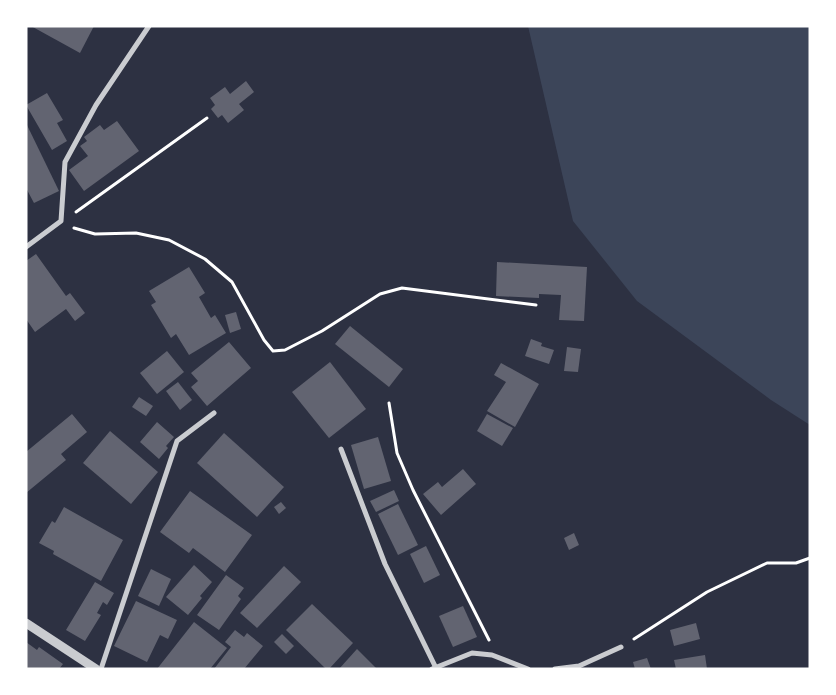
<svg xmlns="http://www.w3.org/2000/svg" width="836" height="695" viewBox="0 0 836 695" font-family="'DejaVu Sans',sans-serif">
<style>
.green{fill:#3c4559}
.building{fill:#626471}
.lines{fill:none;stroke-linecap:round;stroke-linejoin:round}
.path{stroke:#fff;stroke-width:3}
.minor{stroke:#caccd0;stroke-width:5}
.tertiary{stroke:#caccd0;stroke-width:9}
</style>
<rect width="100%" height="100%" fill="#2d3142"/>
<!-- green -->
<polygon class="green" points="528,26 810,26 810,425 771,400 637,301 573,221"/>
<!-- building -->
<g class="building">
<polygon points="31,26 94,26 80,53"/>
<polygon points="246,81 254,92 239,104 244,110 228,123 222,115 218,118 211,109 215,105 210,98 225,87 230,94"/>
<polygon points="47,93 63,120 57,123 67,141 52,150 26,105"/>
<polygon points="117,121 139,151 84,191 69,170 88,156 80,146 87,141 84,137 100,125 104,130"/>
<polygon points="26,123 59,191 34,203 26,188"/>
<polygon points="36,254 66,296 70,293 85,313 75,321 66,309 35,332 26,319 26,261"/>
<polygon points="497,262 587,267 584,321 559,320 561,295 539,294 539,298 496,296"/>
<polygon points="189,267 205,293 199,297 211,318 215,315 226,333 189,355 176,334 171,338 151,305 156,302 149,291"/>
<polygon points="236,312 241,329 230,333 225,315"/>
<polygon points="350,326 403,369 389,387 335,344"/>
<polygon points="531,339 542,343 541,346 554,350 549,364 525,356"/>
<polygon points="229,342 251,368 207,406 191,387 198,381 191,373"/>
<polygon points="567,347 581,349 578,372 564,371"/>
<polygon points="167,351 184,372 157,394 140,373"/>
<polygon points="330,362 366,409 329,438 292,392"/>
<polygon points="501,363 539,384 515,427 487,411 506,382 494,375"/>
<polygon points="178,382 192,400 180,410 166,391"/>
<polygon points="139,397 153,406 146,416 132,407"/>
<polygon points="72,414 87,432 61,454 66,460 26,493 26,452"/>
<polygon points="487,414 513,428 502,446 477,431"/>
<polygon points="157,422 174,437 166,446 168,448 159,459 140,442"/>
<polygon points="110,431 158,472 131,504 83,463"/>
<polygon points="224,433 284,487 257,517 197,463"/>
<polygon points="378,437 391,481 364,489 351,445"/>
<polygon points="463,469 476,484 441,515 423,494 438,482 442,487"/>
<polygon points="394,490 399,501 376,512 370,501"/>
<polygon points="190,491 252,535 225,572 193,548 189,553 160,532"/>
<polygon points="281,502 286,508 279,514 274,507"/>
<polygon points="398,504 418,545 398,555 378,514"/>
<polygon points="64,507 123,540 101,581 53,554 54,551 39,543 52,521 55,523"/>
<polygon points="574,533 579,545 569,550 564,538"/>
<polygon points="426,546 440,575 424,583 410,554"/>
<polygon points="194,565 212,582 200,596 202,598 188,615 166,597"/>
<polygon points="284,566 301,582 257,628 240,613"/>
<polygon points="151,569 171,579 159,606 138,596"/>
<polygon points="226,575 244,588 238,596 241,599 219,630 197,615"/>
<polygon points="95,582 114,593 107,605 103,602 97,613 101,615 85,641 66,630"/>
<polygon points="136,601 177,620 168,639 160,635 147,662 114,646"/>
<polygon points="312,604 353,643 329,669 326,669 286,630"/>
<polygon points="463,606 477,637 453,647 439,616"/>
<polygon points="194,622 227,648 210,669 157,669"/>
<polygon points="696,623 700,639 674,646 670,630"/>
<polygon points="235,630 244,637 247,633 263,646 244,669 214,669 231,647 225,642"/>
<polygon points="282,634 294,646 286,654 274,642"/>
<polygon points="26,642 37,650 39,647 63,664 59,669 26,669"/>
<polygon points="357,649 377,669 339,669"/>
<polygon points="705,655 707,669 676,669 674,660"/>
<polygon points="647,658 651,669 635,669 633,662"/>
</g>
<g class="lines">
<!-- path -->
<g class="path">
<polyline points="76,212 207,118"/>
<polyline points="74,228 95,234 136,233 169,240 205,259 232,282 264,340 273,351 285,350 322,331 380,294 402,288 536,305"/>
<polyline points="389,403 397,453 413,490 489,640"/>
<polyline points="634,639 707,592 767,563 796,563 810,558"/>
</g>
<!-- minor -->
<g class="minor">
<polyline points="26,247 61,221 65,162 96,105 149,26"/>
<polyline points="341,449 385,564 435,666"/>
<polyline points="101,669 177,441 214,413"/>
<polyline points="432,669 472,653 492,655 528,669"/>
<polyline points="555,669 579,666 621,647"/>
</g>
<!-- tertiary -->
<polyline class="tertiary" points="26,623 96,669"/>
</g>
<!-- border -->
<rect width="836" height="695" fill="none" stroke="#ffffff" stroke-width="55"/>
</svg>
